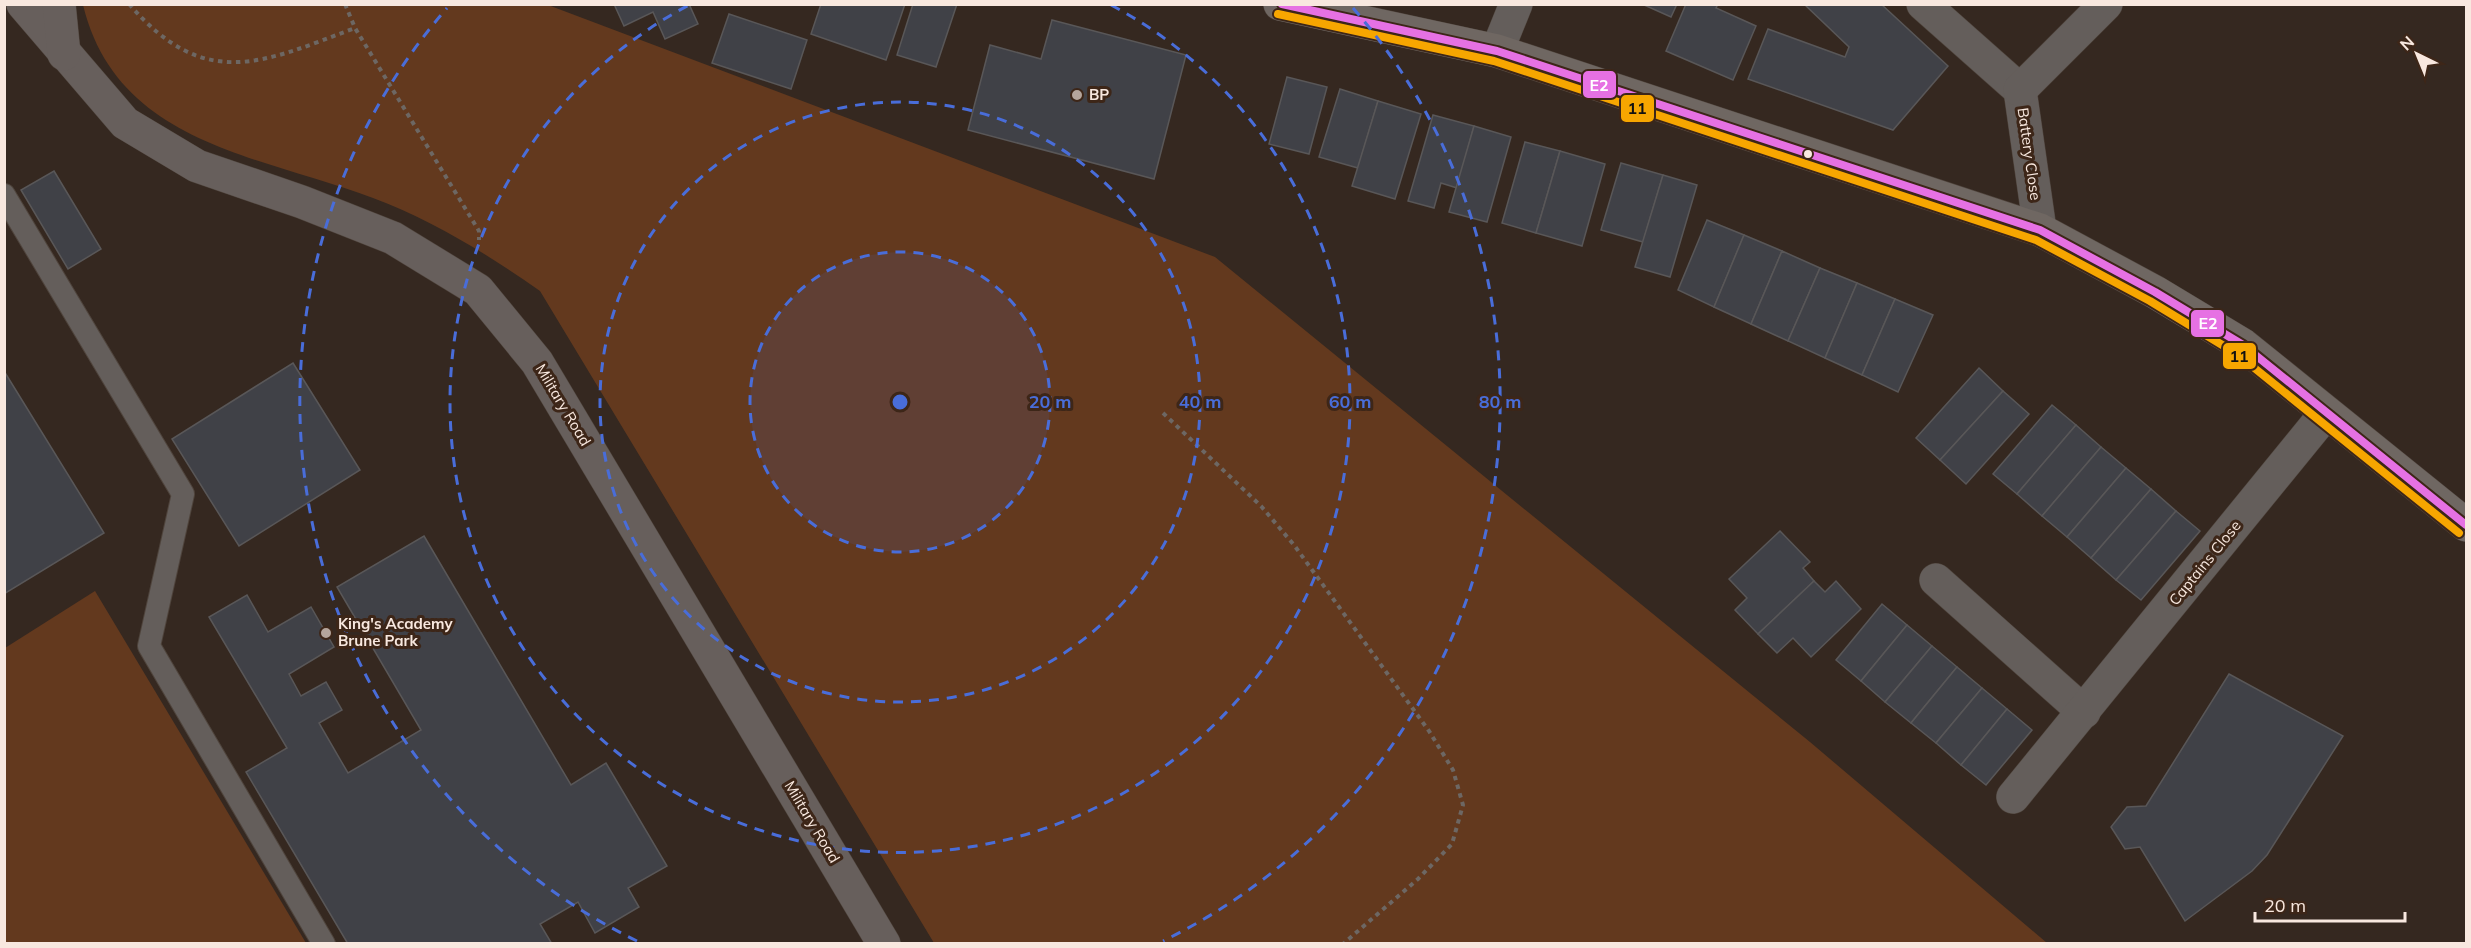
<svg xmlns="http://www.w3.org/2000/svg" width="2471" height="948" viewBox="0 0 2471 948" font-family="Mulish,sans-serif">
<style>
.green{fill:#63391e}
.building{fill:#404147;stroke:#595758;stroke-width:1.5}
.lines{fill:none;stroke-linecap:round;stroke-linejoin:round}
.lane-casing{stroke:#4f443c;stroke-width:24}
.street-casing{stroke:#4f443c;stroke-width:34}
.secondary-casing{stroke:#4f443c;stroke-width:34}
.primary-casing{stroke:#4f443c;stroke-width:34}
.path{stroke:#6d6763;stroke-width:4;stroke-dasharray:4.5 4.5;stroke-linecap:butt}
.lane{stroke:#645e5b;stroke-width:22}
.street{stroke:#645e5b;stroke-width:33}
.secondary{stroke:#675f5c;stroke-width:33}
.primary{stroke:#6f6762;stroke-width:33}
.bus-1-casing{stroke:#3d2618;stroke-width:12}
.bus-2-casing{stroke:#3d2618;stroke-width:12}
.bus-1{stroke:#e671e3;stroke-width:8}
.bus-2{stroke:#f7a600;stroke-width:8}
.ring{fill:none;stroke:#496dd9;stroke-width:3;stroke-dasharray:10 8}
.poi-dot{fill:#b4a59c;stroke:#3d2618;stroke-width:2}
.bus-dot{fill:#f8e8df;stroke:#3d2618;stroke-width:2}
.labels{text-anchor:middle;stroke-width:6;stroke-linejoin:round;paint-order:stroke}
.poi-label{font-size:15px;font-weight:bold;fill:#f8e8df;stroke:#3d2618;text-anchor:start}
.street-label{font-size:15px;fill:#f8e8df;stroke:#3d2618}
.centre{fill:#496dd9;stroke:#3d2618;stroke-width:3}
.ring-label{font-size:18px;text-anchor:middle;font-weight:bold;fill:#496dd9;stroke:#3d2618;stroke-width:6;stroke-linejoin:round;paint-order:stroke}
.line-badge{stroke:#3d2618;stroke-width:2}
.badge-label{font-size:16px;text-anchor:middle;font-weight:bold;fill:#fff}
.pale-badge-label{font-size:16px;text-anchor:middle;font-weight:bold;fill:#111}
</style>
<rect width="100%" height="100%" fill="#352820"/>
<!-- green -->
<g class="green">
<path d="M83,5H548L1215,257L1810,742L2047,943H934L540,291C489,255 432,220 373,198C259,155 117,144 83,5Z"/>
<polygon points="95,591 306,943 5,943 5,648"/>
</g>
<!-- building -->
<g class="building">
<polygon points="614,4 689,4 698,24 665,39 653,12 624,26"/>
<polygon points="821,4 905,4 886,60 811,34"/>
<polygon points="913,4 957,4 936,67 897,55"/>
<polygon points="1642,4 1677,4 1671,17"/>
<polygon points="1686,4 1718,4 1716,8 1756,26 1733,80 1666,51"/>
<polygon points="1804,4 1881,4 1948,66 1893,130 1748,79 1768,29 1845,57 1849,47"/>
<polygon points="729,14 807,40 791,89 712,63"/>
<polygon points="1052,20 1186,55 1154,179 968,130 990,45 1041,59"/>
<polygon points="1287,77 1327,87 1309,154 1269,144"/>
<polygon points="1340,89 1378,101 1358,168 1319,157"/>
<polygon points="1378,101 1421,114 1395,199 1352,186"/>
<polygon points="1433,115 1474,126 1457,188 1441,183 1434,208 1408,201"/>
<polygon points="1474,126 1511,137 1487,222 1449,212"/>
<polygon points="1525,142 1560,151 1536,233 1502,223"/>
<polygon points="1560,151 1605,164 1582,246 1536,233"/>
<polygon points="1621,163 1663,175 1643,242 1601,230"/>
<polygon points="54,171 101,249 68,269 21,190"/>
<polygon points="1663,175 1697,185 1670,277 1635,267"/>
<polygon points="1707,220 1744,235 1714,307 1678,290"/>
<polygon points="1744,235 1782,251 1751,324 1714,307"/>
<polygon points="1782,251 1820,268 1788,341 1751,324"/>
<polygon points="1820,268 1857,283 1825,358 1788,341"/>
<polygon points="1857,283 1895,299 1862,375 1825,358"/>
<polygon points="1895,299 1933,315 1898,392 1862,375"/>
<polygon points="293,363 360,470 239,546 172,439"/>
<polygon points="1979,368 2003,391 1940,460 1916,438"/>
<polygon points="4,371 104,533 4,594"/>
<polygon points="2003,391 2029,414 1966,484 1940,460"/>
<polygon points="2052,405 2076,425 2017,494 1993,474"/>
<polygon points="2076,425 2101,447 2042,516 2017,494"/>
<polygon points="2101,447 2126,468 2067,537 2042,516"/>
<polygon points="2126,468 2151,489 2091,558 2067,537"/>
<polygon points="2151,489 2176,511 2116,580 2091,558"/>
<polygon points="2176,511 2200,531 2141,600 2116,580"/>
<polygon points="1780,531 1810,562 1803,568 1814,581 1758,634 1735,610 1747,598 1729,579"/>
<polygon points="424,536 571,785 606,763 667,866 628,888 639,907 595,933 578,902 540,924 552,944 348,944 246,772 287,748 209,617 247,595 268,632 311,607 334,647 289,674 301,696 326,682 342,710 319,723 348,773 421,730 337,587"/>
<polygon points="1814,581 1825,592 1836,581 1861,609 1811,657 1793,638 1777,653 1758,634"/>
<polygon points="1882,604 1907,625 1861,681 1836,660"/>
<polygon points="1907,625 1932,646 1885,702 1861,681"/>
<polygon points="1932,646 1957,667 1911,723 1885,702"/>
<polygon points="1957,667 1982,688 1936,743 1911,723"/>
<polygon points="2229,674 2343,736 2267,855 2252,871 2185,921 2140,847 2125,849 2111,827 2127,807 2146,806"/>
<polygon points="1982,688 2007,709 1961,765 1936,743"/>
<polygon points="2007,709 2032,730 1986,785 1961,765"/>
</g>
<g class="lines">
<!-- lane casing -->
<g class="lane-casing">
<polyline id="lane" points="4,195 183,494 149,646 324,944"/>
</g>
<!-- street casing -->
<g class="street-casing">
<g id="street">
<polyline points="1923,4 2020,90"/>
<polyline points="1497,51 1516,4"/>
<polyline points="2020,90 2040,230"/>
<polyline points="2020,90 2106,4"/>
<polyline points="1936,580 2084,712"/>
<polyline points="2013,797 2326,413"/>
</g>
</g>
<!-- secondary casing -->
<g class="secondary-casing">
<g id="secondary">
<polyline points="23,4 125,123 197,166 302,202 393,238 478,290 537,362 884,944"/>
<polyline points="59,4 64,54"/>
</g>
</g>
<!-- primary casing -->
<g class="primary-casing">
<polyline id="primary" points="1280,4 1497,51 2040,230 2155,292 2243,345 2466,525"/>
</g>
<!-- path -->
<g class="path">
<path d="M129,4C205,92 262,63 355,28"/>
<polyline points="345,4 355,28 479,231 479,240"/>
<polyline points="1163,413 1261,506 1294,545 1429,731 1453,770 1463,805 1452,844 1418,879 1343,944"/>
</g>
<!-- lane -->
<use href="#lane" class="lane"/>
<!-- street -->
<use href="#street" class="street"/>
<!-- secondary -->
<use href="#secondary" class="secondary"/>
<!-- primary -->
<use href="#primary" class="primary"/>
<!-- bus-1 casing -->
<g class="bus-1-casing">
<polyline id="bus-1" points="1282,4 1497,51 2040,230 2155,292 2243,345 2466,525"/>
</g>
<!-- bus-2 casing -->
<g class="bus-2-casing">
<polyline id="bus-2" points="1278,14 1494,61 2036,240 2150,301 2237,354 2459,533"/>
</g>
<!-- bus-1 -->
<use href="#bus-1" class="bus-1"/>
<!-- bus-2 -->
<use href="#bus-2" class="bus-2"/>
</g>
<!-- distance rings -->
<circle cx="900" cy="402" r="150" fill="#496dd9" fill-opacity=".12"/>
<g class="ring">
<circle cx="900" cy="402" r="150"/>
<circle cx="900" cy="402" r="300"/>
<path d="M1111 5A450 450 0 1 1 689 5"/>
<path d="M637 941A600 600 0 0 1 447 8M1353 8A600 600 0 0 1 1163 941"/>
</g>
<!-- markers -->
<g class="poi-dot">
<circle cx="1077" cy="95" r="6"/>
<circle cx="326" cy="633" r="6"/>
</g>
<circle class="bus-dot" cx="1808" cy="154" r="5"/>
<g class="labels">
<!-- poi labels -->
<g class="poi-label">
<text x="1089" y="100">BP</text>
<text x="338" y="629">King's Academy<tspan x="338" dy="17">Brune Park</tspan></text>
</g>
<!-- street labels -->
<g class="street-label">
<text transform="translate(2029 154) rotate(82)" y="5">Battery Close</text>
<text transform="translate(563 405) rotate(59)" y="5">Military Road</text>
<text transform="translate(2205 563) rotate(-51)" y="5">Captains Close</text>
<text transform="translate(812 822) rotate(59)" y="5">Military Road</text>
</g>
</g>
<circle cx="900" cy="402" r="9" class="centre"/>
<g class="ring-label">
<text x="1050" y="408">20 m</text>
<text x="1200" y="408">40 m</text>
<text x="1350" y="408">60 m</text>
<text x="1500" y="408">80 m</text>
</g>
<g class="line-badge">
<rect x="1582" y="70" width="35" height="29" rx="6" fill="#e671e3"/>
<rect x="1620" y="94" width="35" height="29" rx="6" fill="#f7a600"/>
<rect x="2190" y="309" width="35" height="29" rx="6" fill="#e671e3"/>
<rect x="2222" y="342" width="35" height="28" rx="6" fill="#f7a600"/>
</g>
<g class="badge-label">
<text x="1599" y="91">E2</text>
<text x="2208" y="329">E2</text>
</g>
<g class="pale-badge-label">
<text x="1637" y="114">11</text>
<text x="2239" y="362">11</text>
</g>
<!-- border -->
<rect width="2471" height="948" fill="none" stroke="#f8e8df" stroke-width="12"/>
<!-- north arrow -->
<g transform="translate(2417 54) rotate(317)" stroke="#3d2618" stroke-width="4.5" paint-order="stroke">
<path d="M0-4.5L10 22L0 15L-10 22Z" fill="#f8e8df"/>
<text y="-9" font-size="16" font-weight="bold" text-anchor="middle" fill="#f8e8df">N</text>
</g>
<!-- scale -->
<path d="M2255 912v9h150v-9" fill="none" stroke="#f8e8df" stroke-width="3"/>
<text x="2264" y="912" font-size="18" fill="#f8e8df" stroke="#3d2618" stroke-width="4.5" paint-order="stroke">20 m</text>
</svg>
